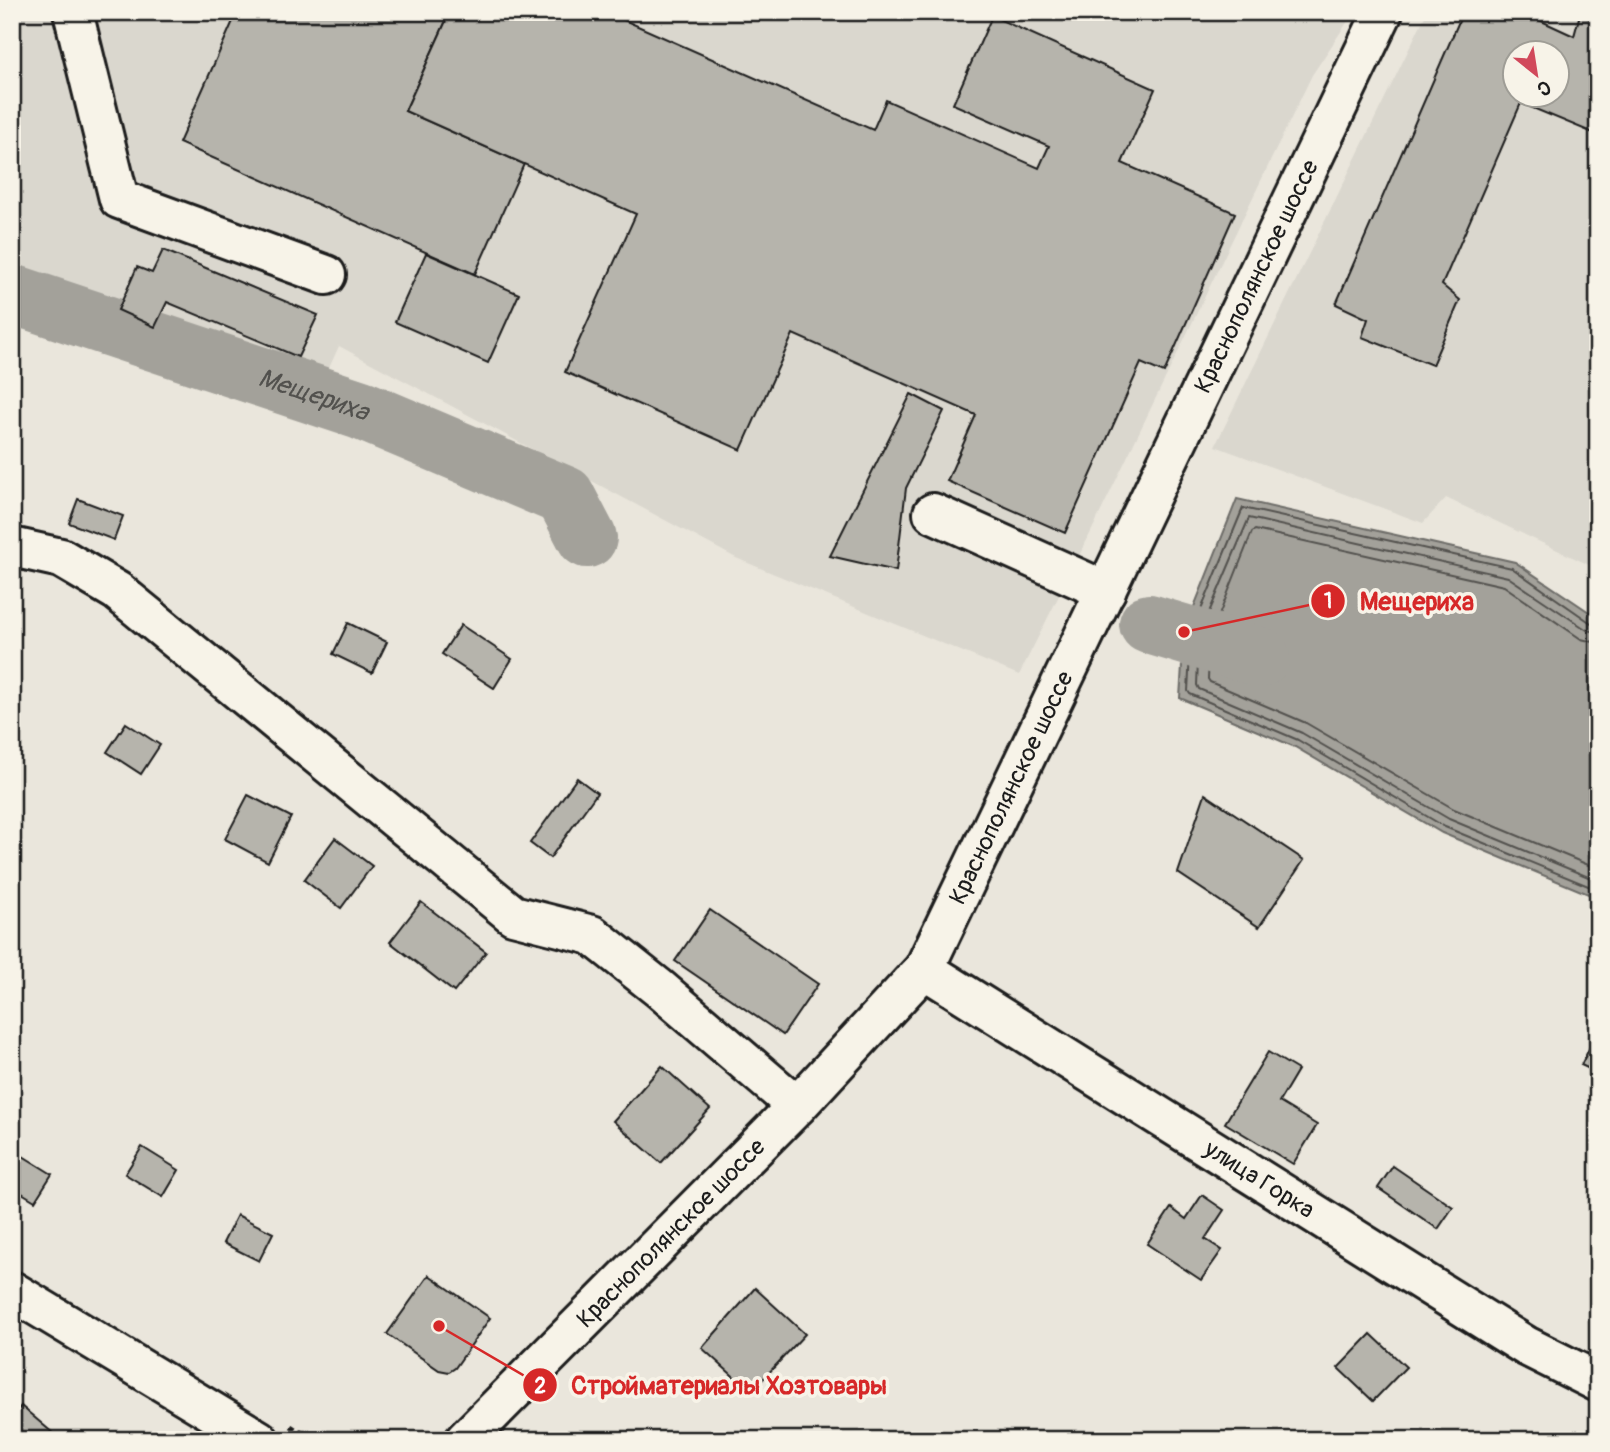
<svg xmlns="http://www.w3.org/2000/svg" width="1610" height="1452" viewBox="0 0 1610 1452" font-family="Pangolin,sans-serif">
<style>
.built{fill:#dad7ce;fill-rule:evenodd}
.water{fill:#a3a19a;stroke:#6d6c68;stroke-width:2}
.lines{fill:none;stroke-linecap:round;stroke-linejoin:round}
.shore{stroke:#52514e;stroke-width:2}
.river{stroke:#a3a19a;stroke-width:60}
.building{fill:#b6b4ac;stroke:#1c1c1c;stroke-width:2;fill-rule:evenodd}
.minor-casing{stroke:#1c1c1c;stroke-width:44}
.major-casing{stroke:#1c1c1c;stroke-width:44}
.path{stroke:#1c1c1c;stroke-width:4.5;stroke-dasharray:5 5;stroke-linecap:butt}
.minor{stroke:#f7f3e8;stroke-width:38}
.major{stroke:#f7f3e8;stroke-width:38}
.labels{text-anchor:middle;stroke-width:7;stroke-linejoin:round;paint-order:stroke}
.street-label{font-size:24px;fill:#1c1c1c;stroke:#f7f3e8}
.water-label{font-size:26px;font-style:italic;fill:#52514e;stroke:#f7f3e8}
.leader{fill:none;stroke:#d62828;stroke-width:2.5}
.callout-dot{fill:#d62828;stroke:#f7f3e8;stroke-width:2.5}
.mark-label{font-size:21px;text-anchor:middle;font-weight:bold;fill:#fff}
.callout-label{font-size:26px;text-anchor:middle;font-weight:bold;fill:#d62828;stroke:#f7f3e8;stroke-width:7;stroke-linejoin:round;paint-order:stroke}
</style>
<rect width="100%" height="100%" fill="#eae6dc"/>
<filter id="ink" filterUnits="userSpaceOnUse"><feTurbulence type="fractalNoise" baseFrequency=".0143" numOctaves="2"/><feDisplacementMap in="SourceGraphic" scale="14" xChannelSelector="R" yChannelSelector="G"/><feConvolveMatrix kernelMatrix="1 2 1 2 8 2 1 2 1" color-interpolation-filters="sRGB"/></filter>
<g filter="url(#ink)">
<!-- built -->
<g class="built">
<polygon points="12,12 1354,12 1312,75 1089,536 1019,675 736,558 339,346 320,388 106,334 12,292"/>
<path d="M1427,12H1598V569L1446,498L1423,523L1215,446ZM1516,52H1558V94H1516Z"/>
</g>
<!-- water -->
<polygon class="water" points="1237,499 1515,562 1598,618 1598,898 1442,833 1295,747 1180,698 1184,632"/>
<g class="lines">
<!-- shore -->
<g class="shore">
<polyline points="1598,624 1591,623 1512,568 1243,508 1191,634 1188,691 1190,694 1298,740 1445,827 1598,890"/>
<polyline points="1598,632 1587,630 1508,577 1249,518 1199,636 1197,685 1199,689 1302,733 1449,819 1598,881"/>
<polyline points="1598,643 1581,639 1504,586 1255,530 1252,532 1210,638 1208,679 1210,682 1306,723 1454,809 1598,869"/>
</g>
<!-- river -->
<g class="river">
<path id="s1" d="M12,294L361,410L565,496L587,538"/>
<polyline points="1149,624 1260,657"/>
</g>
</g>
<!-- building -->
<g class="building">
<polygon points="237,12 450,12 405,111 524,164 475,274 179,143"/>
<polygon points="450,12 606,12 873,130 886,100 1039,168 1049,146 953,104 992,16 1155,89 1122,163 1235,213 1164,373 1141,363 1065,533 947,481 976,415 793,334 741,450 565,372 636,214 405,111"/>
<path d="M1463,12H1522L1574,36L1580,14L1598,22V135L1521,103L1442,285L1460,300L1432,365L1362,337L1368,319L1336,304ZM1516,52H1558V94H1516Z"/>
<polygon points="163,250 318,315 298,357 167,302 155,327 118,310 137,267 152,273"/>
<polygon points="426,253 519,294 488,363 395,322"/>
<polygon points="911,394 944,411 906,488 896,571 830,556"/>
<polygon points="78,499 123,516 114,540 69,523"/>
<polygon points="348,623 387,642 372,673 333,654"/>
<polygon points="461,625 512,659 494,688 442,654"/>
<polygon points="126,723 160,745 141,774 107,752"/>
<polygon points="577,778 597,793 550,858 530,843"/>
<polygon points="1205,794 1304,860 1259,927 1178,873"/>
<polygon points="248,795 291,817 268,862 225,839"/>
<polygon points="335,838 372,866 341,908 304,880"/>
<polygon points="421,902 486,952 454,992 390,942"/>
<polygon points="710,910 818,984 783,1035 675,961"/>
<polygon points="1598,1031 1598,1073 1581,1065"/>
<polygon points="1268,1052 1298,1070 1279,1102 1317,1125 1293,1164 1225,1123"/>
<polygon points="662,1066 710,1109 661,1163 613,1121"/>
<polygon points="142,1147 179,1170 163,1197 125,1174"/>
<polygon points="18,1153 52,1174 35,1201 12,1187 12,1163"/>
<polygon points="1393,1166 1453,1207 1438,1229 1378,1188"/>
<polygon points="1202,1195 1224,1210 1205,1239 1222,1250 1201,1280 1147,1244 1171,1208 1186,1219"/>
<polygon points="237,1215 273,1233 259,1261 223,1243"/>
<polygon points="429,1275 490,1318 455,1368 449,1372 439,1370 387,1334"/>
<polygon points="755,1288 805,1334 751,1392 702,1348"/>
<polygon points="1371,1334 1406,1367 1373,1401 1338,1368"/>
<polygon points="21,1406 61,1440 12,1440 12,1417"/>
</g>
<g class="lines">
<!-- minor casing -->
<g class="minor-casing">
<g id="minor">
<polyline points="73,12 119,199 326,275"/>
<polyline points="933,513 1106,591"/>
<polyline points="12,547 61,558 117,591 513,915 592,935 660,989 797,1106"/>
<path id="s2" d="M924,969L1526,1346L1598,1382"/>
<polyline points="12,1291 259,1440"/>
</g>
</g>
<!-- major casing -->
<g class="major-casing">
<g id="major">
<path id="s3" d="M465,1440L797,1106L924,969L1383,12"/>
</g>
</g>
<!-- path -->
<polyline class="path" points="291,1426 314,1440"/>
<!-- minor -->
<use href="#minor" class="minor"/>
<!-- major -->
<use href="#major" class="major"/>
</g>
</g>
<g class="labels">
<!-- street labels -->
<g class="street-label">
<text dy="8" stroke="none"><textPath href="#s3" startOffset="1426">Краснополянское шоссе</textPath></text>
<text dy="8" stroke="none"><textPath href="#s3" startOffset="859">Краснополянское шоссе</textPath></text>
<text dy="8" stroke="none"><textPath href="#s2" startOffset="396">улица Горка</textPath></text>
<text dy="8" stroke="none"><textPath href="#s3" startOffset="292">Краснополянское шоссе</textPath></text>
</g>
<!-- water labels -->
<g class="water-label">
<text dy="9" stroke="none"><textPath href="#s1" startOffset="318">Мещериха</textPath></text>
</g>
</g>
<!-- callouts -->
<path class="leader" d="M1184 632L1328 601M439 1326L540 1385"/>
<g class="callout-dot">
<circle cx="1184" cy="632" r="7"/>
<circle cx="439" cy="1326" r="7"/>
<circle cx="1328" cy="601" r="18"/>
<circle cx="540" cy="1385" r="18"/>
</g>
<g class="mark-label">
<text x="1328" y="608">1</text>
<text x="540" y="1393">2</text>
</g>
<g class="callout-label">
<text x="1417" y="610">Мещериха</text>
<text x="729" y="1394">Стройматериалы Хозтовары</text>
</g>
<!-- margin -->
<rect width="1610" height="1452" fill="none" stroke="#f7f3e8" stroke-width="42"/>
<rect x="21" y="21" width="1568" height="1410" fill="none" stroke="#1c1c1c" stroke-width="2.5" filter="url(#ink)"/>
<!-- north arrow -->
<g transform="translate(1536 74) rotate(150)"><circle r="33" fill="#f7f3e8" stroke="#9f9d96" stroke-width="2"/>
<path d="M0-5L12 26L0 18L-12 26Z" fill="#d1495b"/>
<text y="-10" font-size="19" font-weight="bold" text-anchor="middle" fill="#1c1c1c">С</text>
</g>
</svg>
